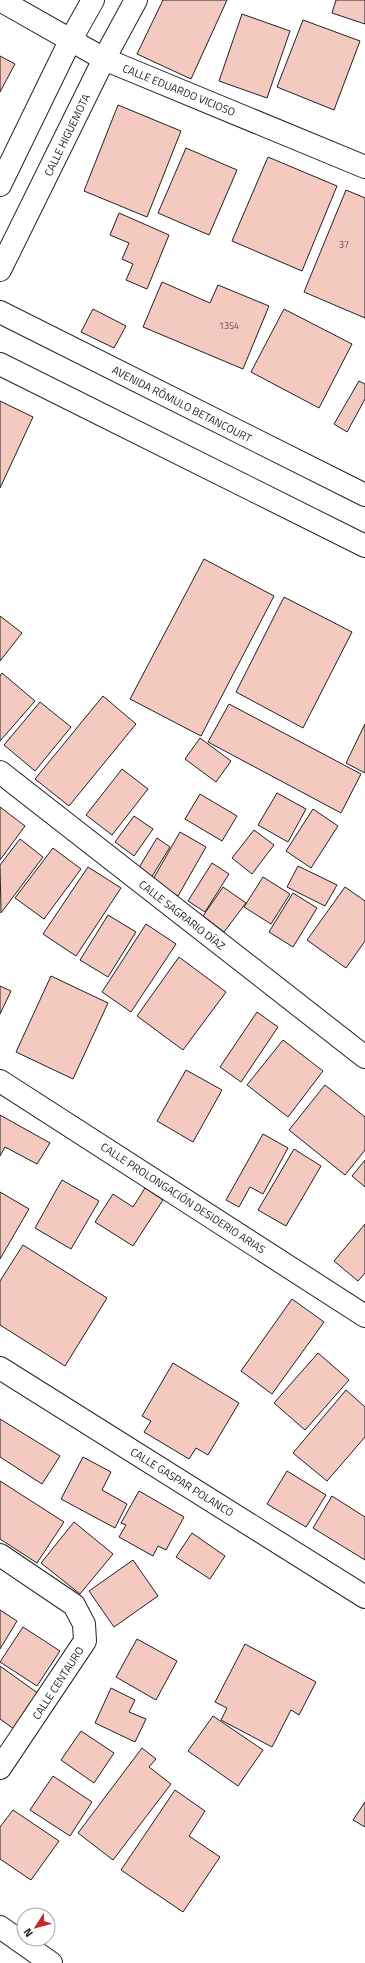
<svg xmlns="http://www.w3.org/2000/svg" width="365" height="1963" viewBox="0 0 365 1963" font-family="'Titillium Web',sans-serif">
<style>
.building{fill:#f3c9c0;stroke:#222}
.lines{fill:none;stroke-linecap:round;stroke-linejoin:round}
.minor-casing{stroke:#222;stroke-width:24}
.major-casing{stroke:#222;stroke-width:24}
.highway-casing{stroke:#222;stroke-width:24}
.minor{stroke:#fff;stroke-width:22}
.major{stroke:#fff;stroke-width:22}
.highway{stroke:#fff;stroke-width:22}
.labels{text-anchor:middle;stroke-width:3;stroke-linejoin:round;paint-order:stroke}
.number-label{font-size:9px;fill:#564c4a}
.street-label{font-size:11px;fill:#222;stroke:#fff}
</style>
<rect width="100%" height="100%" fill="#fff"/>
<!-- building -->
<g class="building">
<polygon points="163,0 227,0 191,79 137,54"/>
<polygon points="336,0 365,0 365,24 332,13"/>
<polygon points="242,14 290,31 267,98 219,81"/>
<polygon points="303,20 360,41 334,110 277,87"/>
<polygon points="0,56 15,64 0,92"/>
<polygon points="118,105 181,131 147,217 84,191"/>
<polygon points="186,148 237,170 209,235 158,213"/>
<polygon points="268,157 337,186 302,271 232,241"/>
<polygon points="346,190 365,198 365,318 304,292"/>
<polygon points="119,213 169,235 147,289 126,280 133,264 122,259 129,243 110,235"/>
<polygon points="162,282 210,303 218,285 269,306 243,369 143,327"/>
<polygon points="93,309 126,326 114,348 81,332"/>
<polygon points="284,309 352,344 319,408 251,372"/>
<polygon points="359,381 365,384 365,399 347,432 334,424"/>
<polygon points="0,401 33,417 0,488"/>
<polygon points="204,559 274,596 201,736 130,699"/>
<polygon points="284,597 352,632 303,728 236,692"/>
<polygon points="0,616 22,633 0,661"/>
<polygon points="2,673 35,701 0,741 0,676"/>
<polygon points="103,696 136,724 69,806 35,779"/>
<polygon points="40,702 71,727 35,771 4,745"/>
<polygon points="229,704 361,774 341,813 208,742"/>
<polygon points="365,724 365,773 346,763"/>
<polygon points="200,738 231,761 216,782 185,759"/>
<polygon points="122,769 148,789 112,835 86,815"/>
<polygon points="277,793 306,809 288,842 258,825"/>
<polygon points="200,794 237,816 222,841 185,819"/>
<polygon points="0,807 25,826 0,860"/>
<polygon points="313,809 338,826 311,868 286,851"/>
<polygon points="134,816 153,829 134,856 115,842"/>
<polygon points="254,830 274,845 252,874 232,858"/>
<polygon points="180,832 206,847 178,896 152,881"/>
<polygon points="157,838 170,847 151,878 138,869"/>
<polygon points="20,839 43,857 1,913 0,865"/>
<polygon points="53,848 81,869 44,919 15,898"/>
<polygon points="212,863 229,874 205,912 188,901"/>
<polygon points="298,866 337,885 325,906 287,887"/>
<polygon points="88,867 121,888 76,956 43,934"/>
<polygon points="263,877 290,894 271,924 244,907"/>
<polygon points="223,887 246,903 224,932 203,916"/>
<polygon points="345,887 365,901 365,941 346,968 307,940"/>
<polygon points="293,893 317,908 293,947 269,932"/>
<polygon points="108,915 136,932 108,977 80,960"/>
<polygon points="146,924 176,944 131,1012 102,992"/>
<polygon points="179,957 226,992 183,1050 137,1016"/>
<polygon points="51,976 108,1003 73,1079 16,1052"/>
<polygon points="0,986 11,991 0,1014"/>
<polygon points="257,1012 278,1027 241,1082 220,1067"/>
<polygon points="283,1040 323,1071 288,1117 247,1085"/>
<polygon points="186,1070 222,1090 193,1142 157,1121"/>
<polygon points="325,1085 365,1117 365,1150 345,1175 289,1130"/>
<polygon points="0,1115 50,1143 37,1164 5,1147 0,1156"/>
<polygon points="263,1134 288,1148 263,1194 250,1187 239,1207 226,1200"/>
<polygon points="294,1149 321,1166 286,1226 258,1210"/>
<polygon points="365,1160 365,1187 352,1176"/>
<polygon points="62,1180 99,1201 71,1249 35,1228"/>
<polygon points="145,1188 163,1200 133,1246 95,1222 113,1194 133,1207"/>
<polygon points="0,1192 29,1209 0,1259"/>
<polygon points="365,1224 365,1273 358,1281 334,1261"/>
<polygon points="23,1245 107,1298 65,1366 0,1325 0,1281"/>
<polygon points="292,1299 324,1322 272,1394 241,1371"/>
<polygon points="318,1353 349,1380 305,1430 274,1403"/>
<polygon points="173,1363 239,1403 208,1455 196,1448 189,1459 144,1432 151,1421 142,1416"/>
<polygon points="346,1390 365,1407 365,1437 327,1481 293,1453"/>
<polygon points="0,1419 60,1456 42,1484 0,1457"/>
<polygon points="83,1457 111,1472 102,1490 127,1504 115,1528 61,1499"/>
<polygon points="287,1471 326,1495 306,1527 267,1504"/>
<polygon points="0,1481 64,1522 37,1563 0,1539"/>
<polygon points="139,1491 184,1517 166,1550 158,1546 153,1556 119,1537 126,1525 121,1523"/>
<polygon points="332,1496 365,1517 365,1560 313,1528"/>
<polygon points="74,1522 113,1554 80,1594 41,1563"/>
<polygon points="192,1533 225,1556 210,1579 176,1557"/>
<polygon points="133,1560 158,1596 114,1627 89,1591"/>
<polygon points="0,1610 17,1621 0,1649"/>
<polygon points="23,1627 60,1651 37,1686 0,1662"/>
<polygon points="137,1639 177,1661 156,1700 116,1677"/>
<polygon points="245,1644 316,1682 299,1715 291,1710 272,1747 221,1720 227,1708 215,1702"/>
<polygon points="0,1666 39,1694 14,1729 0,1719"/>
<polygon points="111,1688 135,1700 129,1712 146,1719 135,1742 95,1723"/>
<polygon points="213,1716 263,1750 238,1786 188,1751"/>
<polygon points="81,1731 114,1753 94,1783 61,1760"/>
<polygon points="142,1748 156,1759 149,1767 171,1784 113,1860 78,1833"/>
<polygon points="53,1776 92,1802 70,1836 30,1810"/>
<polygon points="175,1790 205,1811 189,1836 220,1857 183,1912 121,1870"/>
<polygon points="365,1802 365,1827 353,1820"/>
<polygon points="13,1810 59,1841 31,1880 0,1859 0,1827"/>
</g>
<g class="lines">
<!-- minor casing -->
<g class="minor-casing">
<g id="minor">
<polyline points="0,0 104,59 365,167"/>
<polyline points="0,185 70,41 93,0"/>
<polyline points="0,270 104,59 136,0"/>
<polyline points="0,772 365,1057"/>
<polyline points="0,1081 365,1316"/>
<polyline points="0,1368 365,1597"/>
<polyline points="0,1555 74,1605 84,1624 85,1641 0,1768"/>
</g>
</g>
<!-- major casing -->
<g class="major-casing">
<g id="major">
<polyline points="0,312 365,495"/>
<polyline points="0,364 365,546"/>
</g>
</g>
<!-- highway casing -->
<g class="highway-casing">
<polyline id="highway" points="0,1927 51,1963"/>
</g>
<!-- minor -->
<use href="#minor" class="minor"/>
<!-- major -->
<use href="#major" class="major"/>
<!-- highway -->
<use href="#highway" class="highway"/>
</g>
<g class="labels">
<!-- number labels -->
<g class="number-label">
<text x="344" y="248">37</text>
<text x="229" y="329">1354</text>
</g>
<!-- street labels -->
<g class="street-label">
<text transform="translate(179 90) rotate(22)" y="4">CALLE EDUARDO VICIOSO</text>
<text transform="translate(67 135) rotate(-64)" y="4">CALLE HIGUEMOTA</text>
<text transform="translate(182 404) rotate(27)" y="4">AVENIDA RÓMULO BETANCOURT</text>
<text transform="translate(182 915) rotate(38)" y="4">CALLE SAGRARIO DÍAZ</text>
<text transform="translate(183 1198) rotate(33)" y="4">CALLE PROLONGACIÓN DESIDERIO ARIAS</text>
<text transform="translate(182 1482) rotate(32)" y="4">CALLE GASPAR POLANCO</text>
<text transform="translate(58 1683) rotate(-57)" y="4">CALLE CENTAURO</text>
</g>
</g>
<!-- north arrow -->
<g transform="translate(36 1927) rotate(234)"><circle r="19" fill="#ffffff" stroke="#a7a7a7"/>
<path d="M0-3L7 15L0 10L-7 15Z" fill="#c62828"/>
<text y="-6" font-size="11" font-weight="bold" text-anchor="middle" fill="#222222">N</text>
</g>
</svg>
